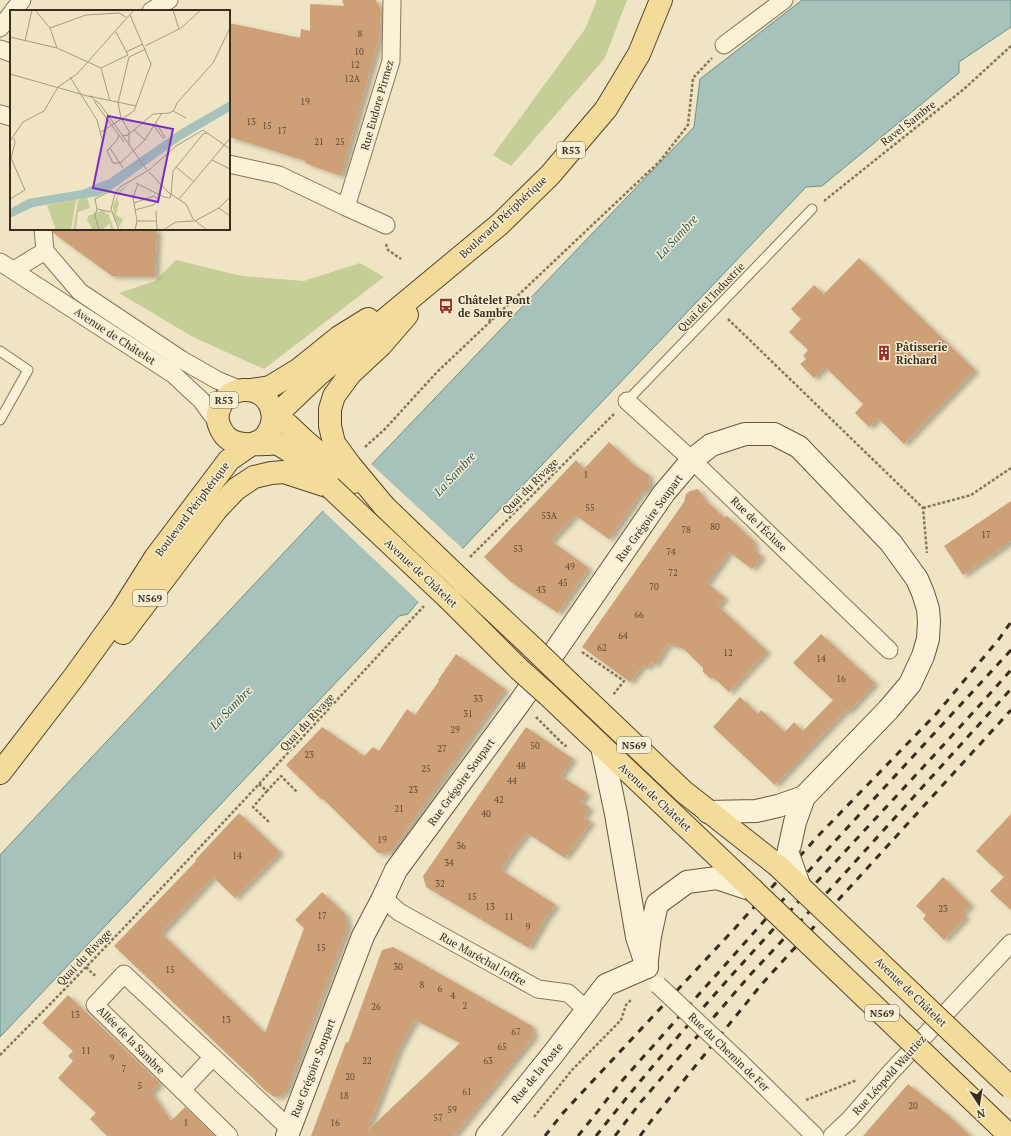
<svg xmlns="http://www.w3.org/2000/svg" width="1011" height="1136" viewBox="0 0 1011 1136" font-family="'PT Serif',serif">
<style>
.green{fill:#c5ce97}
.water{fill:#a6c2bb;stroke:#6c9189}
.pier{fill:#efe4c3}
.building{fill:#cea078;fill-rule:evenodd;filter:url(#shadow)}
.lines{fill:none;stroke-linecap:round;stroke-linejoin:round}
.lane-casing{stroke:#8a7559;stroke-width:11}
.street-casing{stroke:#8a7559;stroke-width:19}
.secondary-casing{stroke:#6c563d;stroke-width:24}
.primary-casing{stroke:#58432e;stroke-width:24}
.path{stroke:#8a7559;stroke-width:2.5;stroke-dasharray:3 2;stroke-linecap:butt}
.lane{stroke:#faf1d7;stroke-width:9}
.street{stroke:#faf1d7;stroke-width:17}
.secondary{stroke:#faf1d7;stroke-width:22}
.primary{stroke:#f3db9a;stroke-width:22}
.rail{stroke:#3a2d1e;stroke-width:3;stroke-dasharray:7 7;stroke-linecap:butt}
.street-bridge-casing{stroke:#8a7559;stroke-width:19;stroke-linecap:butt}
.secondary-bridge-casing{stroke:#6c563d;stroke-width:24;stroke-linecap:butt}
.primary-bridge-casing{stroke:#58432e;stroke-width:24;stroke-linecap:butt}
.street-bridge{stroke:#faf1d7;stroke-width:17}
.secondary-bridge{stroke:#faf1d7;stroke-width:22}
.primary-bridge{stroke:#f3db9a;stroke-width:22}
.labels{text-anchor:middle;stroke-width:3;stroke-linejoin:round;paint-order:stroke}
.number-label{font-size:9px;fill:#5f4a34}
.shield{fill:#f6eed3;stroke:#726754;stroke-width:1}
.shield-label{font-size:10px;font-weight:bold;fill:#3a2d1e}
.street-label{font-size:11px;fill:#3a2d1e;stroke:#f6eed3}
.poi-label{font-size:11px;font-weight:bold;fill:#3a2d1e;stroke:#f6eed3;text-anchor:start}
.water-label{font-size:12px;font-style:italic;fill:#2d5a59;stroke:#f6eed3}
.inset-road{fill:none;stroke:#a79b81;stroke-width:1}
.view{fill:#7b2cbf;fill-opacity:0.15;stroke:#7b2cbf;stroke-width:2}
.inset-edge{fill:none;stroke:#3a2d1e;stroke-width:2}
</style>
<defs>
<filter id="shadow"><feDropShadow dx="4.5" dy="2.5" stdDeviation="2" flood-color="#0004"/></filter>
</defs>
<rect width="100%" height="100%" fill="#efe4c3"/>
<!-- green -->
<g class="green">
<polygon points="597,0 627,0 605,58 511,166 493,155 585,29"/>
<polygon points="176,260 242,276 304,281 360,263 384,277 264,369 193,337 119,293 155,281"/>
</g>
<!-- water -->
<polygon class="water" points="802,0 1011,0 1011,27 959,62 959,73 822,186 806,187 463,548 408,614 399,616 0,1037 0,855 323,511 372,464 694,127 700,79"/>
<!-- pier -->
<polygon class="pier" points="370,463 464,550 420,603 322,510"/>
<!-- building -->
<g class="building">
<polygon points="342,0 376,0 381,11 379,39 341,176 305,163 306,161 229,137 229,23 300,38 301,29 310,31 310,4 344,6"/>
<polygon points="53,229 157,229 155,276 112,276 53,233"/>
<polygon points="859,258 975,370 904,444 878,418 869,427 855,413 863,404 825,367 814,378 800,364 806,359 803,356 808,350 789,332 801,319 791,309 814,285 824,294"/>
<polygon points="609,442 634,465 649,475 650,488 641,493 609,539 575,515 551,541 589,568 558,613 511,582 484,557 576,460 584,469"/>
<polygon points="698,489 705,500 725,518 727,516 755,542 753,544 756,546 753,549 762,556 752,569 729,552 707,583 725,598 718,606 767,651 729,692 714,678 711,679 703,672 703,668 684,649 668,644 655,665 651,662 647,668 643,665 630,682 582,647 684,502 686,494 690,491"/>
<polygon points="1011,501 1011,541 963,575 944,546"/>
<polygon points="821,634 875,683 848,712 846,710 775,785 713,727 740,697 758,714 761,710 785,732 794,722 803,731 833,700 793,663"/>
<polygon points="456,654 505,689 391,852 378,853 323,799 322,800 286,765 322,727 364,756 373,747 379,751 407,709 415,715 439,681 438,680"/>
<polygon points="526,727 573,759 561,776 587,793 581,802 590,808 584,817 591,822 565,858 527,833 513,851 501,870 556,905 546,918 529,948 426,887 423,876"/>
<polygon points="239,813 280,852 235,898 213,877 161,933 265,1033 304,928 295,920 322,892 345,914 348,926 287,1089 281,1096 275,1097 267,1092 114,946 196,861 195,860"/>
<polygon points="1011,814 1011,910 990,891 1004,877 976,851"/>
<polygon points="943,877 971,905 962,913 966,917 944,940 923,919 926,915 916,906"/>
<path d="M393,947L532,1026L534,1036L454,1136H311L346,1042L348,1043L382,950ZM415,1020L460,1043L367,1131L399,1049Z"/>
<polygon points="68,995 160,1083 151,1092 171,1121 185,1107 215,1136 107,1136 90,1119 96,1113 58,1078 73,1061 68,1056 73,1051 42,1023"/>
<polygon points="908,1084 948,1115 971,1136 863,1136"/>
</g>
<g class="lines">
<!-- lane casing -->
<g class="lane-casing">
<g id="lane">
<polyline points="0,351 28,370 0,420"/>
<polyline points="627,401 812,209"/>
</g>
</g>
<!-- street casing -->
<g class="street-casing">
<g id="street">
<polyline points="13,11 22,0"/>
<polyline points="151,11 169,0"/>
<polyline points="0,28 11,14"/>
<polyline points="724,45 784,0"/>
<polyline points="0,49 11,53"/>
<polyline points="0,114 11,117"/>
<polyline points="229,164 279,175 346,207 386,225"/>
<polyline points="346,207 391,61 392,0"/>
<polyline points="45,251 80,292 182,360 217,380 241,390"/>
<polyline points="0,262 173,374 201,400 218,423"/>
<polyline points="14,270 45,251 43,229"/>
<polyline points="627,401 692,460 889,650"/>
<polyline points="383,898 399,912 538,989 568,993 587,1010"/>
<polyline points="740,1062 815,1136"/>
<polyline points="182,1090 213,1057"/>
<polyline points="229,1136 95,1005 124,974 290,1129"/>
<polyline points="832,1136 849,1120 890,1073 1011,943"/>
</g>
</g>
<!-- secondary casing -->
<g class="secondary-casing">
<g id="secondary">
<polyline points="602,747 616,814 637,937 647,967"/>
<polyline points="708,812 756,811 778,806 804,797"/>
<polyline points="647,960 650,936 657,904 687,882 717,878 753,890"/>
<polyline points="287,1136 363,936 383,898 396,870 520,702 664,493 692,460 711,445 745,434 774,434 799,447 891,543 917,579 923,593 928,609 929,621 928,639 923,656 910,684 888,710 804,797 795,822 788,854"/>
<polyline points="487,1136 553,1054 606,985 647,967"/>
</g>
</g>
<!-- primary casing -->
<g class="primary-casing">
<g id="primary">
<polyline points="251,390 270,387 298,370 339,337 368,319"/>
<path d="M273,418C272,412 272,408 269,403C258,384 228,386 220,407C217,413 217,421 220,427C228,448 249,444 267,444C270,444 274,443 277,444C290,448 313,472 324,482"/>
<polyline points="273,418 288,425 304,440 353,482"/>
<polyline points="384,506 350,465 334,443 330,426 330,409 334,396 350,374 381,345 407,315"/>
<polyline points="465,584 533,648"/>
<polyline points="449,599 519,669"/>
<polyline points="123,633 216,510 236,489 254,477 271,473 284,472 330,487"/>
<polyline points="562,676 684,792 777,865"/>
<polyline points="548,695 753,890"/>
<polyline points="0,773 74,677 121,612 155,558 229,460 252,444 260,441 266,436 271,427 273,418 318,375 500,224 550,175 606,109 639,54 661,0"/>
</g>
</g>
<!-- path -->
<g class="path">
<polyline points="824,201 964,89 1011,46"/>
<polyline points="386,244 388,250 401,259"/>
<polyline points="477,310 491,321"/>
<polyline points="728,319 923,508 927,553"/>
<polyline points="365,447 385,429 437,372 660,161 688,125 693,78 712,58"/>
<polyline points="923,508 971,495 1011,468"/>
<polyline points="470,557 614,414"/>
<polyline points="582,652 624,681 613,695"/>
<polyline points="536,717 565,746 567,745"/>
<polyline points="259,784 267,791 281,776 297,792"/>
<polyline points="267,791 253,807 269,822"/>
<polyline points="86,967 94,975 96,973"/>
<path d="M0,1055C145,909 284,757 424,606"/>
<polyline points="806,1100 857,1080"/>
<polyline points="534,1117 572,1070 621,1020 626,1005 632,999"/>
</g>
<!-- lane -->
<use href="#lane" class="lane"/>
<!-- street -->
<use href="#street" class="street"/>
<!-- secondary -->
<use href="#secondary" class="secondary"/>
<!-- primary -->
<use href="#primary" class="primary"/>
<!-- rail -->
<g class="rail">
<polyline points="545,1136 562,1114 737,926 818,836 937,713 999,639 1011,622"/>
<polyline points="578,1136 621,1082 837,839 1011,650"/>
<path d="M596,1136C725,972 873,826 1011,670"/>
<polyline points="615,1136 640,1103 750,975 835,884 1011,689"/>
<polyline points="640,1136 654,1117 761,985 1011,710"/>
</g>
<!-- street-bridge casing -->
<g class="street-bridge-casing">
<polyline id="street-bridge" points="658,985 740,1062"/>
</g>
<!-- secondary-bridge casing -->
<g class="secondary-bridge-casing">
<polyline id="secondary-bridge" points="788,854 799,885"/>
</g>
<!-- primary-bridge casing -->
<g class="primary-bridge-casing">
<g id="primary-bridge">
<polyline points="330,487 449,599"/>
<polyline points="384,506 465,584"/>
<polyline points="533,648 562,676"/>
<polyline points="519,669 548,695"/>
<polyline points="777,865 1011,1088"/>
<polyline points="753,890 1010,1136"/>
</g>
</g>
<!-- street-bridge -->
<use href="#street-bridge" class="street-bridge"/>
<!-- secondary-bridge -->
<use href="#secondary-bridge" class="secondary-bridge"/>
<!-- primary-bridge -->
<use href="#primary-bridge" class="primary-bridge"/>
</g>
<!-- icons -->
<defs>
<g id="bus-bare" transform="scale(1.2)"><path d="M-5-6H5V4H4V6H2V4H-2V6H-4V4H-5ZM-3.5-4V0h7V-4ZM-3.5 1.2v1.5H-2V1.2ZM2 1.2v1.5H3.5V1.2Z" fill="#9b2c28" stroke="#f6eed3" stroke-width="2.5" paint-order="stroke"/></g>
<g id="building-bare" transform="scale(1.2)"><path d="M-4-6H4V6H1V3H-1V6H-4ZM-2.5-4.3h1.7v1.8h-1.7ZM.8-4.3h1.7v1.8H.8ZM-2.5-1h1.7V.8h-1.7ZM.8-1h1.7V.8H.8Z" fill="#9b2c28" stroke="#f6eed3" stroke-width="2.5" paint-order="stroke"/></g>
</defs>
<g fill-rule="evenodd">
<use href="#bus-bare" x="446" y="306"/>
<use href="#building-bare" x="884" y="353"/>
</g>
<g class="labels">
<!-- number labels -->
<g class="number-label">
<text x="360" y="37">8</text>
<text x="359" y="55">10</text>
<text x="355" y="68">12</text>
<text x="352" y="82">12A</text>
<text x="305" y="105">19</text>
<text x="251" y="125">13</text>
<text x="267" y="129">15</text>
<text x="282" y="134">17</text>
<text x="319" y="145">21</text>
<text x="340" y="145">25</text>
<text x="586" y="478">1</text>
<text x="590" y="511">55</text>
<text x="549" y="519">53A</text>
<text x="715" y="530">80</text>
<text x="686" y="533">78</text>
<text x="986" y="538">17</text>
<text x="518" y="552">53</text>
<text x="671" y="555">74</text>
<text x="570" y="570">49</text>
<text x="673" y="576">72</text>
<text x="563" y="586">45</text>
<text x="654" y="590">70</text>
<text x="541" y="593">43</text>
<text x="639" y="618">66</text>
<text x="623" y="639">64</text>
<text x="602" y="651">62</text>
<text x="728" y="656">12</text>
<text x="821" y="662">14</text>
<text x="841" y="682">16</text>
<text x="478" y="702">33</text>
<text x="468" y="717">31</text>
<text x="455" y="733">29</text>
<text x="535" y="749">50</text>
<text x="442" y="752">27</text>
<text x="309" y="758">23</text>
<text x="521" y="769">48</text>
<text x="426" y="772">25</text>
<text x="512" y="784">44</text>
<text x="413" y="793">23</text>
<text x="499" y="803">42</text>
<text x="399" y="812">21</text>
<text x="486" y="817">40</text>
<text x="382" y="843">19</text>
<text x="461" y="849">36</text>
<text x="237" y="859">14</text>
<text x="449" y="866">34</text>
<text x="440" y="887">32</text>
<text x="472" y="900">15</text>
<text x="490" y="910">13</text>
<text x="943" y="912">23</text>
<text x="322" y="919">17</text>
<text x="509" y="920">11</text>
<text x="528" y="930">9</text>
<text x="321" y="951">15</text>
<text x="398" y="970">30</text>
<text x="170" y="973">15</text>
<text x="422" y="988">8</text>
<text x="440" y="992">6</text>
<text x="453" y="999">4</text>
<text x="465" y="1009">2</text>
<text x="376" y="1010">26</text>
<text x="75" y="1018">13</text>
<text x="226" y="1023">13</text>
<text x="516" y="1035">67</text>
<text x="502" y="1050">65</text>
<text x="86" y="1054">11</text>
<text x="112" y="1061">9</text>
<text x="367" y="1064">22</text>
<text x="488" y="1064">63</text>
<text x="124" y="1072">7</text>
<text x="350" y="1080">20</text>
<text x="140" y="1089">5</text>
<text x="467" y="1095">61</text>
<text x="344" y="1099">18</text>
<text x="913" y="1109">20</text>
<text x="452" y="1113">59</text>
<text x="438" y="1121">57</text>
<text x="186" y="1126">1</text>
<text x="335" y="1126">16</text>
</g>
<!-- shield labels -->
<g class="shield">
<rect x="557" y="142" width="28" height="16" rx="3"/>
<rect x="210" y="392" width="28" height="16" rx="3"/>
<rect x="133" y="590" width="34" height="16" rx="3"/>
<rect x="617" y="737" width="34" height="16" rx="3"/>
<rect x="865" y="1005" width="34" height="16" rx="3"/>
</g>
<g class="shield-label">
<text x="571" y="154">R53</text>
<text x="224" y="404">R53</text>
<text x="150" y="602">N569</text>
<text x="634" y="749">N569</text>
<text x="882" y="1017">N569</text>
</g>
<!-- street labels -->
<g class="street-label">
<text transform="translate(377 105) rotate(-74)" y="4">Rue Eudore Pirmez</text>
<text transform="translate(908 123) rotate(-38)" y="4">Ravel Sambre</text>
<text transform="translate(503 217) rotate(-43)" y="4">Boulevard Périphérique</text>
<text transform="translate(711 297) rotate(-46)" y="4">Quai de l'Industrie</text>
<text transform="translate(115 336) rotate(33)" y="4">Avenue de Châtelet</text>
<text transform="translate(530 486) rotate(-45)" y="4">Quai du Rivage</text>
<text transform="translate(192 509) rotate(-53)" y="4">Boulevard Périphérique</text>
<text transform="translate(649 518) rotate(-54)" y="4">Rue Grégoire Soupart</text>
<text transform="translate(759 524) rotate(44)" y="4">Rue de l'Écluse</text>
<text transform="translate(421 573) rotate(43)" y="4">Avenue de Châtelet</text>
<text transform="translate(307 722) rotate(-47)" y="4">Quai du Rivage</text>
<text transform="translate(461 782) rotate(-54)" y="4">Rue Grégoire Soupart</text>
<text transform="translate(655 797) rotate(43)" y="4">Avenue de Châtelet</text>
<text transform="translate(84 957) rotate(-46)" y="4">Quai du Rivage</text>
<text transform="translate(483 959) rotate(29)" y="4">Rue Maréchal Joffre</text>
<text transform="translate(911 992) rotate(44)" y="4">Avenue de Châtelet</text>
<text transform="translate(131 1040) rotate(45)" y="4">Allée de la Sambre</text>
<text transform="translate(729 1052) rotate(44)" y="4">Rue du Chemin de Fer</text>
<text transform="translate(313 1068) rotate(-69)" y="4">Rue Grégoire Soupart</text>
<text transform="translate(537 1073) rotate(-51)" y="4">Rue de la Poste</text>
<text transform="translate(889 1075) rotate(-48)" y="4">Rue Léopold Wautiez</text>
</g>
<!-- poi labels -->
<g class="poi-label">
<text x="458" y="304">Châtelet Pont<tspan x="458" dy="13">de Sambre</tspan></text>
<text x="896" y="351">Pâtisserie<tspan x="896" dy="13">Richard</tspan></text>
</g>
<!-- water labels -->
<g class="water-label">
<text transform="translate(677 237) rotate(-47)" y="4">La Sambre</text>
<text transform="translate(455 474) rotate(-47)" y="4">La Sambre</text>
<text transform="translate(231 708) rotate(-46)" y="4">La Sambre</text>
</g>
</g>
<!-- overview -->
<g transform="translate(10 10)">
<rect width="220" height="220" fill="#efe4c3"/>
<path d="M117,175L107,188L109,193L106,205L113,209L110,215L111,219L104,208L103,196L110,180ZM77,187L80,198L68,202L66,220H63L68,190ZM66,190L61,220H46L37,195ZM85,200L84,204L92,200L99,205L104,220H101L100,213L92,220H83L77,210L78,206L83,204Z" fill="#c5ce97"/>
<path d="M220,91V101L169,131L104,178L88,186L23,197L0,208V199L18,189L72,180L99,169L170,120Z" fill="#a6c2bb"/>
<path class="inset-road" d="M25,0L40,18L47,38M163,0L169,19M40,18L76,5L109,3L116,7M106,22L118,45M0,27L47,38L91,58L100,91M15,31L22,0M135,36L171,18L191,0M116,42L133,34M119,47L136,39M91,58L118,45M0,64L81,87L90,94L137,160M60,67L87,110L92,129M79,86L126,96M84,91L114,132M163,101L176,108M144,116L153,128L155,127L146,113M124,120L135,130M91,122L124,101L141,54L120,5M109,125L107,130L97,141L103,153H110M113,126L118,125L143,104L160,103L164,100L167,93L203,53L220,18M0,131L13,112L34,101L48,77L67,64L124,0M119,135V121L111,108L108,93L119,47M100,138L113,158M202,150L220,159M110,153L134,131L152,103M166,157L183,171M139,162L159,183L176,194L183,209L197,220M126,173L154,187L160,188L161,185M161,185L163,161L193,124L197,123M0,189L15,180L1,148L5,133L4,128M169,189L220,128M124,193L144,186M209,198L220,206M87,199L101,202M125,200L143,195L149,190L144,186M146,201L147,220M127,211H146M185,211L209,198L220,187M89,220L85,206L87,199L85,189L102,180M109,220L101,199L105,184L110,177L139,160L166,136L193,120L220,139M125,220L127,211L123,187L128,174M153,220L166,212L184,211"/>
<path class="view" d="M98,106L163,119L148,192L83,178Z"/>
<rect width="220" height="220" class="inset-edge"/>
</g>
<!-- north arrow -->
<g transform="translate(979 1104) rotate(168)" stroke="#f6eed3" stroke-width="3" paint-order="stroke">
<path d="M0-3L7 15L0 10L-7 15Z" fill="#3a2d1e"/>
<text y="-6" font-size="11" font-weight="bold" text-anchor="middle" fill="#3a2d1e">N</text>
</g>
</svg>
